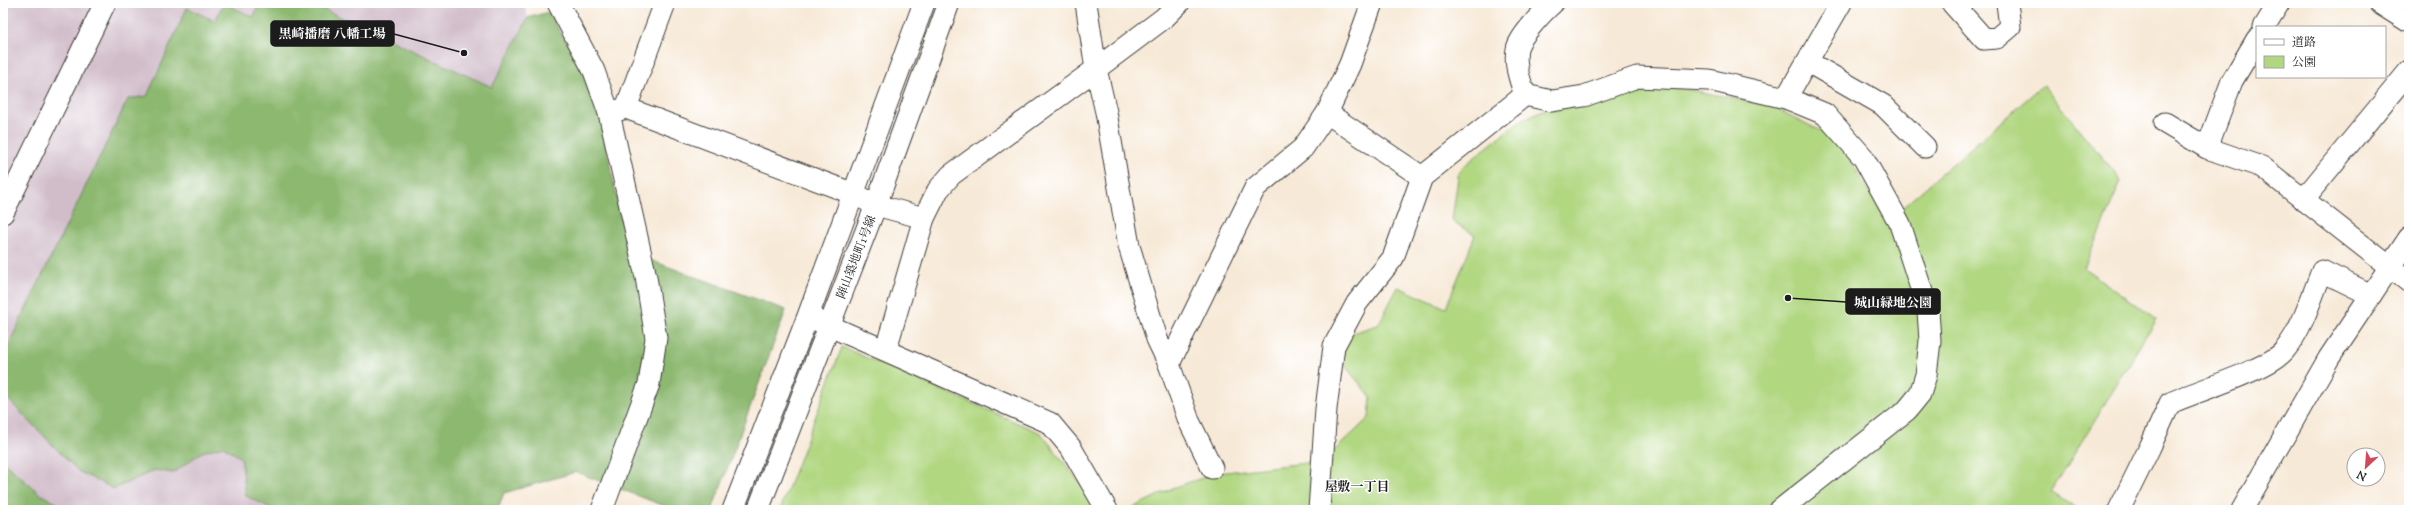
<svg xmlns="http://www.w3.org/2000/svg" width="2412" height="513" viewBox="0 0 2412 513" font-family="'Sorts Mill Goudy','Noto Serif JP',serif">
<style>
.industrial{fill:#d1bdca}
.green{fill:#b1d781;stroke:#667a4e}
.forest{fill:#8cb86f;stroke:#546a46}
.lines{fill:none;stroke-linecap:round;stroke-linejoin:round}
.minor-casing{stroke:#3d3b38;stroke-width:23}
.minor{stroke:#fff;stroke-width:21}
.labels{text-anchor:middle;stroke-width:3;stroke-linejoin:round;paint-order:stroke}
.street-label{font-size:12px;fill:#1c1c1c;stroke:#fff}
.neighbourhood-label{font-size:13px;font-weight:bold;fill:#1c1c1c;stroke:#fff}
.leader{fill:none;stroke:#1c1c1c;stroke-width:1.5}
.callout-dot{fill:#1c1c1c;stroke:#fff;stroke-width:1.5}
.callout{fill:#1c1c1c;stroke:#1c1c1c;stroke-width:1.5}
.callout-label{font-size:13px;text-anchor:middle;font-weight:bold;fill:#fff}
</style>
<rect width="100%" height="100%" fill="#fff"/>
<filter id="ink" filterUnits="userSpaceOnUse"><feTurbulence type="fractalNoise" baseFrequency=".025" numOctaves="2"/><feDisplacementMap in="SourceGraphic" scale="8" xChannelSelector="R" yChannelSelector="G"/><feConvolveMatrix kernelMatrix="1 2 1 2 8 2 1 2 1" color-interpolation-filters="sRGB"/></filter>
<filter id="wash" filterUnits="userSpaceOnUse"><feTurbulence type="fractalNoise" baseFrequency=".012" numOctaves="4" result="noise"/><feDisplacementMap in="SourceGraphic" scale="16" xChannelSelector="R" yChannelSelector="G"/><feGaussianBlur stdDeviation="0.9" result="paint"/><feColorMatrix in="noise" values="0 0 0 0 0 0 0 0 0 0 0 0 0 0 0 0 0 1.4 0 .05"/><feComposite in="paint" operator="in"/></filter>
<g filter="url(#wash)">
<rect width="100%" height="100%" fill="#f7e9d7"/>
<!-- industrial -->
<g class="industrial">
<polygon points="3,3 260,3 253,17 215,21 187,9 147,97 128,99 3,356"/>
<polygon points="310,3 524,3 528,18 492,87"/>
<polygon points="3,394 78,471 114,489 155,470 173,473 202,452 223,446 241,458 246,496 275,510 69,510 40,494 3,462"/>
</g>
<!-- green -->
<g class="green">
<polygon points="2043,85 2121,181 2084,268 2156,319 2051,492 2078,510 1128,510 1175,487 1217,473 1323,461 1369,418 1371,397 1340,360 1352,333 1378,325 1398,287 1446,308 1475,235 1452,221 1459,170 1518,122 1545,109 1598,103 1670,86 1769,105 1837,139 1887,221"/>
<polygon points="842,347 1041,433 1101,510 780,510"/>
</g>
<!-- forest -->
<g class="forest">
<polygon points="224,3 253,17 260,3 310,3 492,87 528,18 548,12 587,75 600,116 628,252 786,310 712,510 675,510 576,472 504,493 497,510 275,510 246,496 241,458 223,446 202,452 173,473 155,470 114,489 78,471 3,394 3,356 128,99 147,96 187,8 215,21"/>
<polygon points="3,462 40,494 69,510 3,510"/>
</g>
</g>
<g filter="url(#ink)">
<g class="lines">
<!-- minor casing -->
<g class="minor-casing">
<g id="minor">
<polyline points="558,3 594,71 609,113 646,277 656,338 649,384 602,510"/>
<polyline points="1086,3 1096,69 1106,112 1129,246 1157,339 1169,364 1189,421 1212,468"/>
<polyline points="1952,3 1984,39 1997,38 2010,27 2007,3"/>
<polyline points="2379,3 2409,22"/>
<polyline points="2264,27 2279,3"/>
<polyline points="1808,62 1883,105 1925,147"/>
<polyline points="1525,95 1552,101 1584,96 1637,77 1709,80 1786,98 1825,114 1863,157 1900,224 1928,310 1930,341 1926,375 1920,394 1907,410 1780,510"/>
<path d="M1525,95C1520,80 1514,65 1517,49C1519,37 1544,11 1553,3"/>
<polyline points="1786,98 1841,3"/>
<polyline points="626,108 665,3"/>
<polyline points="609,113 626,108 854,194 876,205 924,218"/>
<polyline points="1327,113 1422,177"/>
<polyline points="2165,123 2207,148 2262,167 2409,282"/>
<polyline points="2207,148 2232,81 2257,39"/>
<polyline points="2303,200 2409,71"/>
<polyline points="3,213 105,3"/>
<polyline points="816,320 1050,423 1071,448 1107,510"/>
<polyline points="886,349 924,218 938,190 951,175 1096,69 1164,18 1179,3"/>
<polyline points="1169,364 1255,188 1303,148 1327,113 1350,64 1372,3"/>
<polyline points="733,510 808,316 924,3"/>
<polyline points="758,510 876,205 949,3"/>
<polyline points="1319,510 1326,409 1334,346 1357,303 1393,258 1422,177 1525,95"/>
<path d="M2119,510L2150,447L2170,403C2197,391 2267,370 2284,351C2302,330 2312,296 2322,271L2371,295"/>
<polyline points="2242,510 2329,358 2409,238"/>
</g>
</g>
<!-- minor -->
<use href="#minor" class="minor"/>
</g>
</g>
<g class="labels">
<!-- street labels -->
<g class="street-label">
<text transform="translate(856 257) rotate(-69)" y="4">陣山築地町1号線</text>
</g>
<!-- neighbourhood labels -->
<g class="neighbourhood-label">
<text x="1357" y="491">屋敷一丁目</text>
</g>
</g>
<!-- callouts -->
<path class="leader" d="M464 53L394 34M1788 298L1846 302"/>
<g class="callout-dot">
<circle cx="464" cy="53" r="4"/>
<circle cx="1788" cy="298" r="4"/>
</g>
<g class="callout">
<rect x="271" y="21" width="123" height="25" rx="4"/>
<rect x="1846" y="289" width="94" height="25" rx="4"/>
</g>
<g class="callout-label">
<text x="332" y="38">黒崎播磨 八幡工場</text>
<text x="1893" y="307">城山緑地公園</text>
</g>
<!-- margin -->
<rect width="2412" height="513" fill="none" stroke="#fff" stroke-width="16"/>
<!-- legend -->
<rect x="2256" y="26" width="130" height="52" fill="#ffffff" stroke="#a4a4a4"/>
<rect x="2264" y="39" width="20" height="6" fill="#ffffff" stroke="#a4a4a4"/>
<text x="2292" y="46" font-size="12" fill="#1c1c1c">道路</text>
<rect x="2264" y="56" width="20" height="12" fill="#b1d781" stroke="#a4a4a4"/>
<text x="2292" y="66" font-size="12" fill="#1c1c1c">公園</text>
<!-- north arrow -->
<g transform="translate(2366 467) rotate(206)"><circle r="19" fill="#ffffff" stroke="#a4a4a4"/>
<path d="M0-3L7 15L0 10L-7 15Z" fill="#d1495b"/>
<text y="-6" font-size="11" font-weight="bold" text-anchor="middle" fill="#1c1c1c">N</text>
</g>
</svg>
